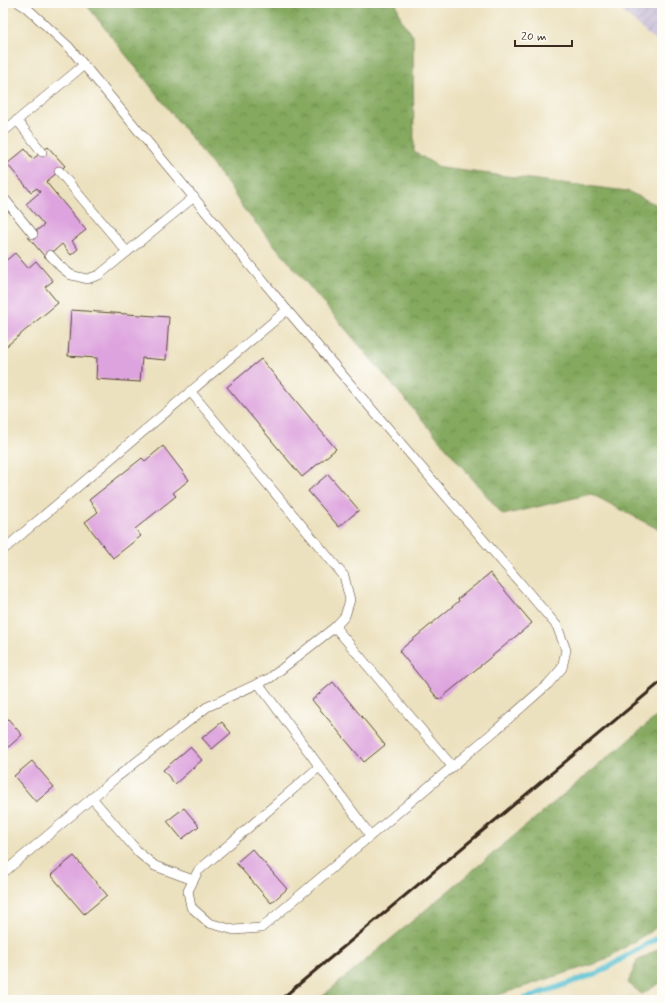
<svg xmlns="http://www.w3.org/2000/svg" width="665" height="1003" viewBox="0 0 665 1003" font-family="Mynerve,sans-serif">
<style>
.industrial{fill:url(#industrial-furrows)}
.forest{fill:url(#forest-crowns);stroke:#606a3e}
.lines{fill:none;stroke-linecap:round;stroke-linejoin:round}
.stream{stroke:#55bfd1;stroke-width:5.5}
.building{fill:#dda3de}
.service-casing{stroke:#564536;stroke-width:10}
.service{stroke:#fff;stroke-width:9}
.rail{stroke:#3b2a1e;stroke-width:3}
</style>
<defs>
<pattern id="industrial-furrows" width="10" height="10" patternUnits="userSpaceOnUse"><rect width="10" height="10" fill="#c8bfd8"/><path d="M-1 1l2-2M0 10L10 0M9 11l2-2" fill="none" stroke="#ada4b9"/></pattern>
<pattern id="forest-crowns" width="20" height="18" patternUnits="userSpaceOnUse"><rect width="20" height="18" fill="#84a95e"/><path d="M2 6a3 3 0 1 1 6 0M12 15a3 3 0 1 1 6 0" fill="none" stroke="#6d8a4d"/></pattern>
</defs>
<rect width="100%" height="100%" fill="#fdfcf7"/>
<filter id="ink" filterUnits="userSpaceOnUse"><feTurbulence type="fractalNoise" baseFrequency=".025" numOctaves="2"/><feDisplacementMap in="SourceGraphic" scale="8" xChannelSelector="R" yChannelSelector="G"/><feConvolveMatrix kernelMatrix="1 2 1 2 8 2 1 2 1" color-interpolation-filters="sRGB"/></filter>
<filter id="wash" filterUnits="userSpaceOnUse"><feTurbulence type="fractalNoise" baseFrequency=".012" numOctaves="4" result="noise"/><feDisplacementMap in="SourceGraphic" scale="16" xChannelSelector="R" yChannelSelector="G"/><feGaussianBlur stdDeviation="0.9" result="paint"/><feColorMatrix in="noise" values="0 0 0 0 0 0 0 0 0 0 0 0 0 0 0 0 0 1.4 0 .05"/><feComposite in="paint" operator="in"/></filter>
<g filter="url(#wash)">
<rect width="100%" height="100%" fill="#ece1be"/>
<!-- industrial -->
<polygon class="industrial" points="613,3 662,3 662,47"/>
<!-- forest -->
<g class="forest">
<polygon points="85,3 396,3 401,19 413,36 414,152 441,168 627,191 662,207 662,531 591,494 503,515 243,208 229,186"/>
<polygon points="662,712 662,924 603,961 498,995 486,1000 318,1000"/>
<polygon points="662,947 662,982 642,994 628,983 637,961"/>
</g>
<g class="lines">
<!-- stream -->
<polyline class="stream" points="521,1000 598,973 662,935"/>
</g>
<g id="blocks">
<!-- building -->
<g class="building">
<polygon points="48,147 65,166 46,182 86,230 72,241 78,249 71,255 62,244 46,258 28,237 44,225 26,204 40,192 37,188 31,192 7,164 25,149 33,159"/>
<polygon points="15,253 28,268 36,261 53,281 45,287 58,303 3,349 3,263"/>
<polygon points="71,310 169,317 166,360 142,358 140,382 96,379 97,358 68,356"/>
<polygon points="261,359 336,449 302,477 227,387"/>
<polygon points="163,446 189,480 173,493 176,496 135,529 141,536 113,558 85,522 98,512 89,500 142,458 145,461"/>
<polygon points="328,474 359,510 339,527 308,491"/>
<polygon points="490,573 532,623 439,700 399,651 459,601 458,599"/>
<polygon points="333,682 385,745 364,762 312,700"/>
<polygon points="3,713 22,735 3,752"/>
<polygon points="222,722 231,733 212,749 202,738"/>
<polygon points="190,747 202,760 175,784 163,770"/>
<polygon points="32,761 54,787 36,802 14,776"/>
<polygon points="184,808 199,826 182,839 167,821"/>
<polygon points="252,849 287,889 271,903 236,863"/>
<polygon points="74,856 107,895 84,914 51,875"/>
</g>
</g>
</g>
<g filter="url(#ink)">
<use href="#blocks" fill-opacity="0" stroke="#564536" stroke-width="1"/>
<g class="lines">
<!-- service casing -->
<g class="service-casing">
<g id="service">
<polyline points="19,3 27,8 69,47 287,310 557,626 566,650 562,668 548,684 497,729 261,928 234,930 209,923 191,907 188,891 198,871 319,767"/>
<polyline points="17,120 42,152"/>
<polyline points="3,132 84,65"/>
<polyline points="59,171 127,252"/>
<polyline points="3,197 33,234"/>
<polyline points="50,255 61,267 71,275 87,279 99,275 194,197"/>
<polyline points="3,550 287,310"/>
<polyline points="335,627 452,766"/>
<polyline points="258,683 370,835"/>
<polyline points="92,798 139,853 155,866 193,880"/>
<polyline points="3,873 117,777 207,707 270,678 335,627 345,616 350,600 344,576 190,391"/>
</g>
</g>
<!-- service -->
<use href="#service" class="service"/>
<!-- rail -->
<polyline class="rail" points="280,1000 662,681"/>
</g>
</g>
<!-- margin -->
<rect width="665" height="1003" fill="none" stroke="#fdfcf7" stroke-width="16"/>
<!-- scale -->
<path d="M515 40v6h57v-6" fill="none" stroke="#3b2a1e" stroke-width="2"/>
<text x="521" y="40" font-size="12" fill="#3b2a1e" stroke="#fdfcf7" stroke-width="3" paint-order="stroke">20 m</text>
</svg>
